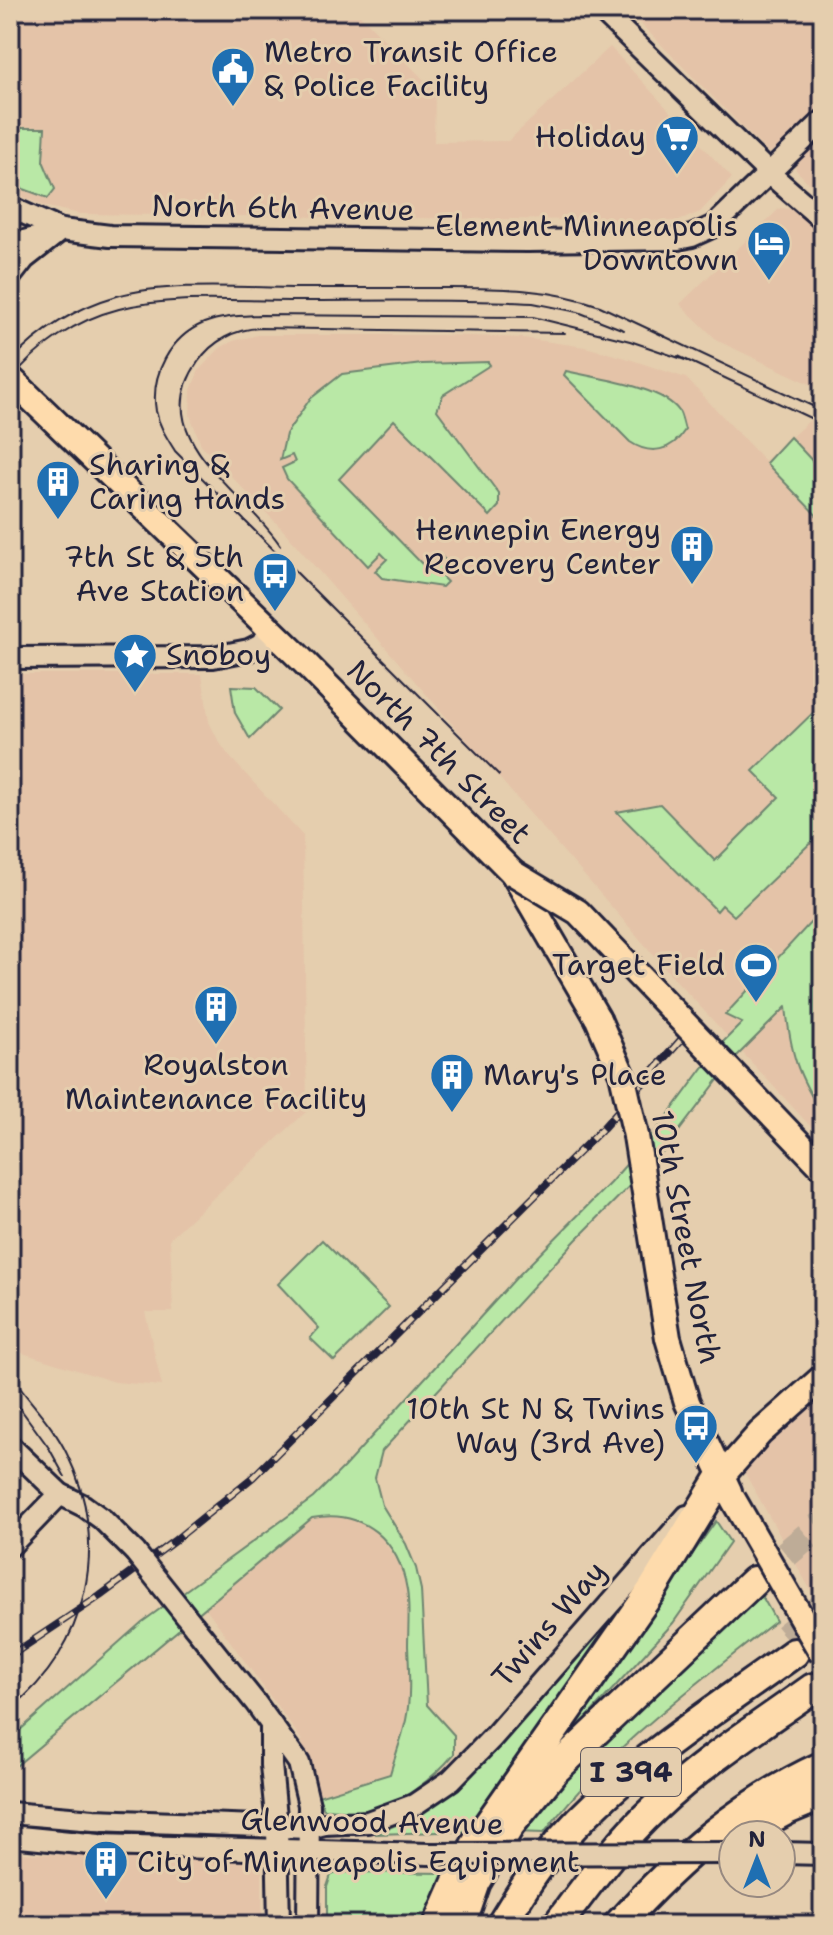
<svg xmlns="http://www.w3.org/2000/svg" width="833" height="1935" viewBox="0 0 833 1935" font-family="'Shantell Sans',sans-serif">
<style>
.built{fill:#e4c3a8}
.green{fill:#b9e8a6;stroke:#6e8570;stroke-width:2}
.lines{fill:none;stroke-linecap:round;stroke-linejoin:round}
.highway-tunnel{stroke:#beac97;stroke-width:28;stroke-dasharray:28 14;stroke-linecap:butt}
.minor-casing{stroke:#22223b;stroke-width:26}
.major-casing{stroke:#22223b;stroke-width:30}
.highway-casing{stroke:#22223b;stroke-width:34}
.minor{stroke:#e5ceae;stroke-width:20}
.major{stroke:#fedbac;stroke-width:24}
.highway{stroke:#fedbac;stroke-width:28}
.tram{stroke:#22223b;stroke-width:2}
.rail-casing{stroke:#22223b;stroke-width:8}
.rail{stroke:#e5ceae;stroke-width:5;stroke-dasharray:15;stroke-linecap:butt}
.minor-bridge-casing{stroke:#22223b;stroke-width:26;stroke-linecap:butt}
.major-bridge-casing{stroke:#22223b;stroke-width:30;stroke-linecap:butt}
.minor-bridge{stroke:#e5ceae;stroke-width:20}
.major-bridge{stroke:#fedbac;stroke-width:24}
.labels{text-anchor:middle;stroke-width:6;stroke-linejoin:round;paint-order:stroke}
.shield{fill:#e5ceae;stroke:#5c565e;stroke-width:2}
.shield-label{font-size:28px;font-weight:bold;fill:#22223b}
.poi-label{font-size:30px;fill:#22223b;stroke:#e5ceae;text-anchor:end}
.street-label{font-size:30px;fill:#22223b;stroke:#e5ceae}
</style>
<rect width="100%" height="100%" fill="#e5ceae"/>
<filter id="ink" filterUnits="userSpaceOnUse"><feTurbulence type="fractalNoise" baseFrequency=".0125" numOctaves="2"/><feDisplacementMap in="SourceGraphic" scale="16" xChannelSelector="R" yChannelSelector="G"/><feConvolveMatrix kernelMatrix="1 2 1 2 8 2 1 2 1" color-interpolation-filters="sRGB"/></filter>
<g filter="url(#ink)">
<!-- built -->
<g class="built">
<polygon points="10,10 355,10 435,91 434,142 508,141 610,47 732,178 700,212 679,221 80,214 43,206 10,191"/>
<polygon points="627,10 823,10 823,106 780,151 767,152"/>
<polygon points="823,135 823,198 796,170 795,164"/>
<polygon points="780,208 790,209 801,214 823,234 823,390 718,341 680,304"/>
<polygon points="258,335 441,335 523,338 585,347 626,358 686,378 765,461 823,408 823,1140 672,976 283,530 201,445 190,415 191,390 199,370 220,348 233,341"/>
<polygon points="10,674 202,674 209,722 218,740 229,756 303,836 307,1111 170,1238 173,1312 145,1312 162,1386 115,1382 13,1350 10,1340"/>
<polygon points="823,1392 823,1612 742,1468 743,1461"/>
<polygon points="335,1515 359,1521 377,1531 402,1568 407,1593 409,1680 406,1718 390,1774 318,1796 301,1739 206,1608 312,1518"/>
<polygon points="10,1853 257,1860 262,1869 262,1925 10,1925"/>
</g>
<!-- green -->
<g class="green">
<polygon points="10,128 45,128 43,161 55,189 48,198 10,184"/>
<polygon points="488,362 490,365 443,395 437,410 499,494 499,506 490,516 394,420 339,479 426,568 439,554 448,563 438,573 447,582 442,587 382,578 375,571 387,559 381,553 368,566 287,479 282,468 295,462 292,455 280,460 286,434 310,399 342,374 422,364"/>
<path d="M566,371C594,378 662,386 679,411C682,416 683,424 685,430C672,451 651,456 630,442L564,375Z"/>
<polygon points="790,437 817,466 823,467 823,522 766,463"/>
<polygon points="231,686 256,687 279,710 250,739 235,713"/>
<polygon points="823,703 823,831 734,916 722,905 717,911 617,812 660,804 715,861 779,797 753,771"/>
<path d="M823,909V1115C797,1074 791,1055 786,1007L734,1059L663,1152L576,1240L382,1451L375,1478L382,1505L406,1544L416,1568L421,1590L427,1705L454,1735V1754C435,1777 395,1810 363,1811C351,1812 337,1809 324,1809L318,1796L390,1774C395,1756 402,1738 406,1720C411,1696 409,1670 408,1646C408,1628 410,1608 407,1590C399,1541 364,1508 312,1518L10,1771V1739L142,1622L313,1498L344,1467L516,1278L610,1183L660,1126L720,1045L742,1023L725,1015Z"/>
<polygon points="322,1240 389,1307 334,1361 310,1338 319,1328 278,1284"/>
<polygon points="716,1521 730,1542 673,1623 569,1737 566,1732"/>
<path d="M758,1589L776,1621C693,1687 608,1748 544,1833L515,1832L546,1795Z"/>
<polygon points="629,1592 634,1596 473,1831 375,1834 419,1815 460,1785"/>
<polygon points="340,1872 449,1873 428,1925 327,1925 327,1887 331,1875"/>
</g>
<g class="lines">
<!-- highway-tunnel -->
<g class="highway-tunnel">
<polyline points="754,1581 823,1523"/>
<polyline points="785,1637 823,1606"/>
</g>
<!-- minor casing -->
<g class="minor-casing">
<g id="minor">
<polyline points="601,10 769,173 823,220"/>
<polyline points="10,207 61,230 110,236 527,241 678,239 692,236 714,226 823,121"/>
<polyline points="10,241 21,242 50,234"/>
<polyline points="10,277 24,259 61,230"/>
<polyline points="10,658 213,657 249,650 259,645 273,632"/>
<polyline points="10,1446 60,1494 84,1506 102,1519 135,1552"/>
<polyline points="10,1546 60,1494"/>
<polyline points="194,1626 255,1702 299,1763 309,1805 308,1925"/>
<polyline points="271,1725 271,1765 277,1827 279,1925"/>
<polyline points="10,1813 94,1820 309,1828 325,1824 368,1822 414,1805 451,1780 493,1737 687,1516"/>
<polyline points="10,1836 99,1845 429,1854"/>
<polyline points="781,1853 823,1854"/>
</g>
</g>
<!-- major casing -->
<g class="major-casing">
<g id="major">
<polyline points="10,378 299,657 513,873 598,1019"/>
<polyline points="636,1136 668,1338 687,1402 729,1491"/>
<polyline points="721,1477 760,1433 823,1377"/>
</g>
</g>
<!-- highway casing -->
<g class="highway-casing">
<g id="highway">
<polyline points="740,1835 789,1809 823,1795"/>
<polyline points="438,1925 467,1859 485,1829 652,1590 721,1477"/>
<polyline points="461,1925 476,1882 510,1825 555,1770 754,1581"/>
<path d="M501,1925C515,1903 528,1879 545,1859C613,1774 707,1716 794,1653"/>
<path d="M557,1925C588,1884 618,1842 656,1807C703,1762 760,1726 813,1688"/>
<path d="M618,1925C678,1859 741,1803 823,1766"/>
</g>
</g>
<!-- minor -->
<use href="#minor" class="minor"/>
<!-- major -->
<use href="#major" class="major"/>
<!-- highway -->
<use href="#highway" class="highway"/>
<!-- tram -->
<g class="tram">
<polyline points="678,356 823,424"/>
<path d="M10,362C40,330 75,308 117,296C172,281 247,288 305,288C350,288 394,288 439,288C494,288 547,287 600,306L823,411"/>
<path d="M10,381C37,346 76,320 119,309C173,295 234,301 289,301C370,301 452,299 533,303L578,312L624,330"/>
<path d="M280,545C245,491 144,437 198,362C212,341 235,329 260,328L565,333"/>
<path d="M499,775L175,451C167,438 159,426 156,411C150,375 170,337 204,323C222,316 241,316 260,315L533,317L630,341L688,361"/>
<path d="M10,1374C28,1401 53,1424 67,1454C111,1543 88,1648 10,1709"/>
<polyline points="17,1404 49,1448 65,1477"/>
</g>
<!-- rail casing -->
<g class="rail-casing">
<polyline id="rail" points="10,1656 100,1596 174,1541 253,1477 603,1128 695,1024"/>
</g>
<!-- rail -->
<use href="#rail" class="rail"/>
<!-- minor-bridge casing -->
<g class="minor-bridge-casing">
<g id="minor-bridge">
<polyline points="135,1552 194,1626"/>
<polyline points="429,1854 733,1853"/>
</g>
</g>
<!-- major-bridge casing -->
<g class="major-bridge-casing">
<g id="major-bridge">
<polyline points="513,873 578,912 823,1168"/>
<polyline points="598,1019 622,1074 636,1136"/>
<polyline points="733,1499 823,1655"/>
</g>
</g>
<!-- minor-bridge -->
<use href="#minor-bridge" class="minor-bridge"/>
<!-- major-bridge -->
<use href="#major-bridge" class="major-bridge"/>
</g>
</g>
<!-- icons -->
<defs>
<g id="civic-pin" transform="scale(2.3)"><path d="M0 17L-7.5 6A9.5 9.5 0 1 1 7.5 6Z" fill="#1f6fb2" stroke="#e5ceae"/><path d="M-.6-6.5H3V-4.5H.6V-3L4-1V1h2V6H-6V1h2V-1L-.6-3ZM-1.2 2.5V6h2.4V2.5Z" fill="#fff"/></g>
<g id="supermarket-pin" transform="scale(2.3)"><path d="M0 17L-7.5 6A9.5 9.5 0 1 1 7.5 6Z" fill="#1f6fb2" stroke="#e5ceae"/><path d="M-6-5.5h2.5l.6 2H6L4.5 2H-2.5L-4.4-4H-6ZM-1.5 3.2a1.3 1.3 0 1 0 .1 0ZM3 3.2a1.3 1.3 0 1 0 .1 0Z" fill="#fff"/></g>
<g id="hotel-pin" transform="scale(2.3)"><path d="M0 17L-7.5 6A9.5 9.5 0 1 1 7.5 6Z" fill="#1f6fb2" stroke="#e5ceae"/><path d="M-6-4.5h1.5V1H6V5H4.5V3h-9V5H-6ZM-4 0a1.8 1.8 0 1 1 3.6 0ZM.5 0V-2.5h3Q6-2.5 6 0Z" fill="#fff"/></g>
<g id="building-pin" transform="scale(2.3)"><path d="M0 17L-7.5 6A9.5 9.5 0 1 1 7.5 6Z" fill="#1f6fb2" stroke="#e5ceae"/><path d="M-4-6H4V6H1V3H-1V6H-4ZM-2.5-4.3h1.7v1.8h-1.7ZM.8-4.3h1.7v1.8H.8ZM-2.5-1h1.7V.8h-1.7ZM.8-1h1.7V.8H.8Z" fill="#fff"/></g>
<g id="bus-pin" transform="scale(2.3)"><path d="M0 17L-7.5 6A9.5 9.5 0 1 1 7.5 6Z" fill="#1f6fb2" stroke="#e5ceae"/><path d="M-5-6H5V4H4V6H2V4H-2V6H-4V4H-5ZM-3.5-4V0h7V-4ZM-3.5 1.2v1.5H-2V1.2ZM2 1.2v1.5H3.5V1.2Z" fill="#fff"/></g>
<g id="sight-pin" transform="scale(2.3)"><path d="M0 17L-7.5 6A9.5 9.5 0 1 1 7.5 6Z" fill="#1f6fb2" stroke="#e5ceae"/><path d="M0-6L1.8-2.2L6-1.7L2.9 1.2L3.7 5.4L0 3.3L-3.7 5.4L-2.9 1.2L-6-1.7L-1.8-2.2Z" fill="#fff"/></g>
<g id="stadium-pin" transform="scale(2.3)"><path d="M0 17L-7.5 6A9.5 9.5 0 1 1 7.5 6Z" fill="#1f6fb2" stroke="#e5ceae"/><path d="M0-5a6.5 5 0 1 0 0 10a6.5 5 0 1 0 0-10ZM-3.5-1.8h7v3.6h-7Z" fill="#fff"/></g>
</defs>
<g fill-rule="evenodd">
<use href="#civic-pin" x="233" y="69"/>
<use href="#supermarket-pin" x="677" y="137"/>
<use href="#hotel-pin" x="769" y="243"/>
<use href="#building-pin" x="58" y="482"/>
<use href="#building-pin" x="692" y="547"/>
<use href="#bus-pin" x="275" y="574"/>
<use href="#sight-pin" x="135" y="655"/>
<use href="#stadium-pin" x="756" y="965"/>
<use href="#building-pin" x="216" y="1007"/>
<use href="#building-pin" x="452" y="1075"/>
<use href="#bus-pin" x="696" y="1426"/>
<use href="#building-pin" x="106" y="1862"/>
</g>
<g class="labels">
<!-- shield labels -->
<rect class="shield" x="581" y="1748" width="100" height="48" rx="6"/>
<g class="shield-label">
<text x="631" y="1782">I 394</text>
</g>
<!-- poi labels -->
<g class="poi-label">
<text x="264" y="62" text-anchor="start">Metro Transit Office<tspan x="264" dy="34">&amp; Police Facility</tspan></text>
<text x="646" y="147">Holiday</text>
<text x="738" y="236">Element Minneapolis<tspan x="738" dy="34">Downtown</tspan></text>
<text x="89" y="475" text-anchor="start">Sharing &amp;<tspan x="89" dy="34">Caring Hands</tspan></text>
<text x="661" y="540">Hennepin Energy<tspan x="661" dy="34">Recovery Center</tspan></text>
<text x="244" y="567">7th St &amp; 5th<tspan x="244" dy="34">Ave Station</tspan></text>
<text x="166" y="665" text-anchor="start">Snoboy</text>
<text x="725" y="975">Target Field</text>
<text x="216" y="1075" text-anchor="middle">Royalston<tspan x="216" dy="34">Maintenance Facility</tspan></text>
<text x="483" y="1085" text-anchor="start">Mary's Place</text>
<text x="665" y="1419">10th St N &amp; Twins<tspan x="665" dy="34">Way (3rd Ave)</tspan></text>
<text x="137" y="1872" text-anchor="start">City of Minneapolis Equipment</text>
</g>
<!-- street labels -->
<g class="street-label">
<text transform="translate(283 208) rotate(1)" y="10">North 6th Avenue</text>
<text transform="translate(439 752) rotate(45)" y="10">North 7th Street</text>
<text transform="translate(686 1237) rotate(79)" y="10">10th Street North</text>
<text transform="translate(549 1624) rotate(-49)" y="10">Twins Way</text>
<text transform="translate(372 1822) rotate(1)" y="10">Glenwood Avenue</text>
</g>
</g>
<!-- margin -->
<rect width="833" height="1935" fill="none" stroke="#e5ceae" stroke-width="40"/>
<rect x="20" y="20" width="793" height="1895" fill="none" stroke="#22223b" stroke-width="3" filter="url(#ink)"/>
<!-- north arrow -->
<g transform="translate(757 1859)"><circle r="38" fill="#e5ceae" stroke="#978980" stroke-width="2"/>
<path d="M0-6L14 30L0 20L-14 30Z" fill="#1f6fb2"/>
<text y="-12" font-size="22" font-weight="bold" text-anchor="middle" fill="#22223b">N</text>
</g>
</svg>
